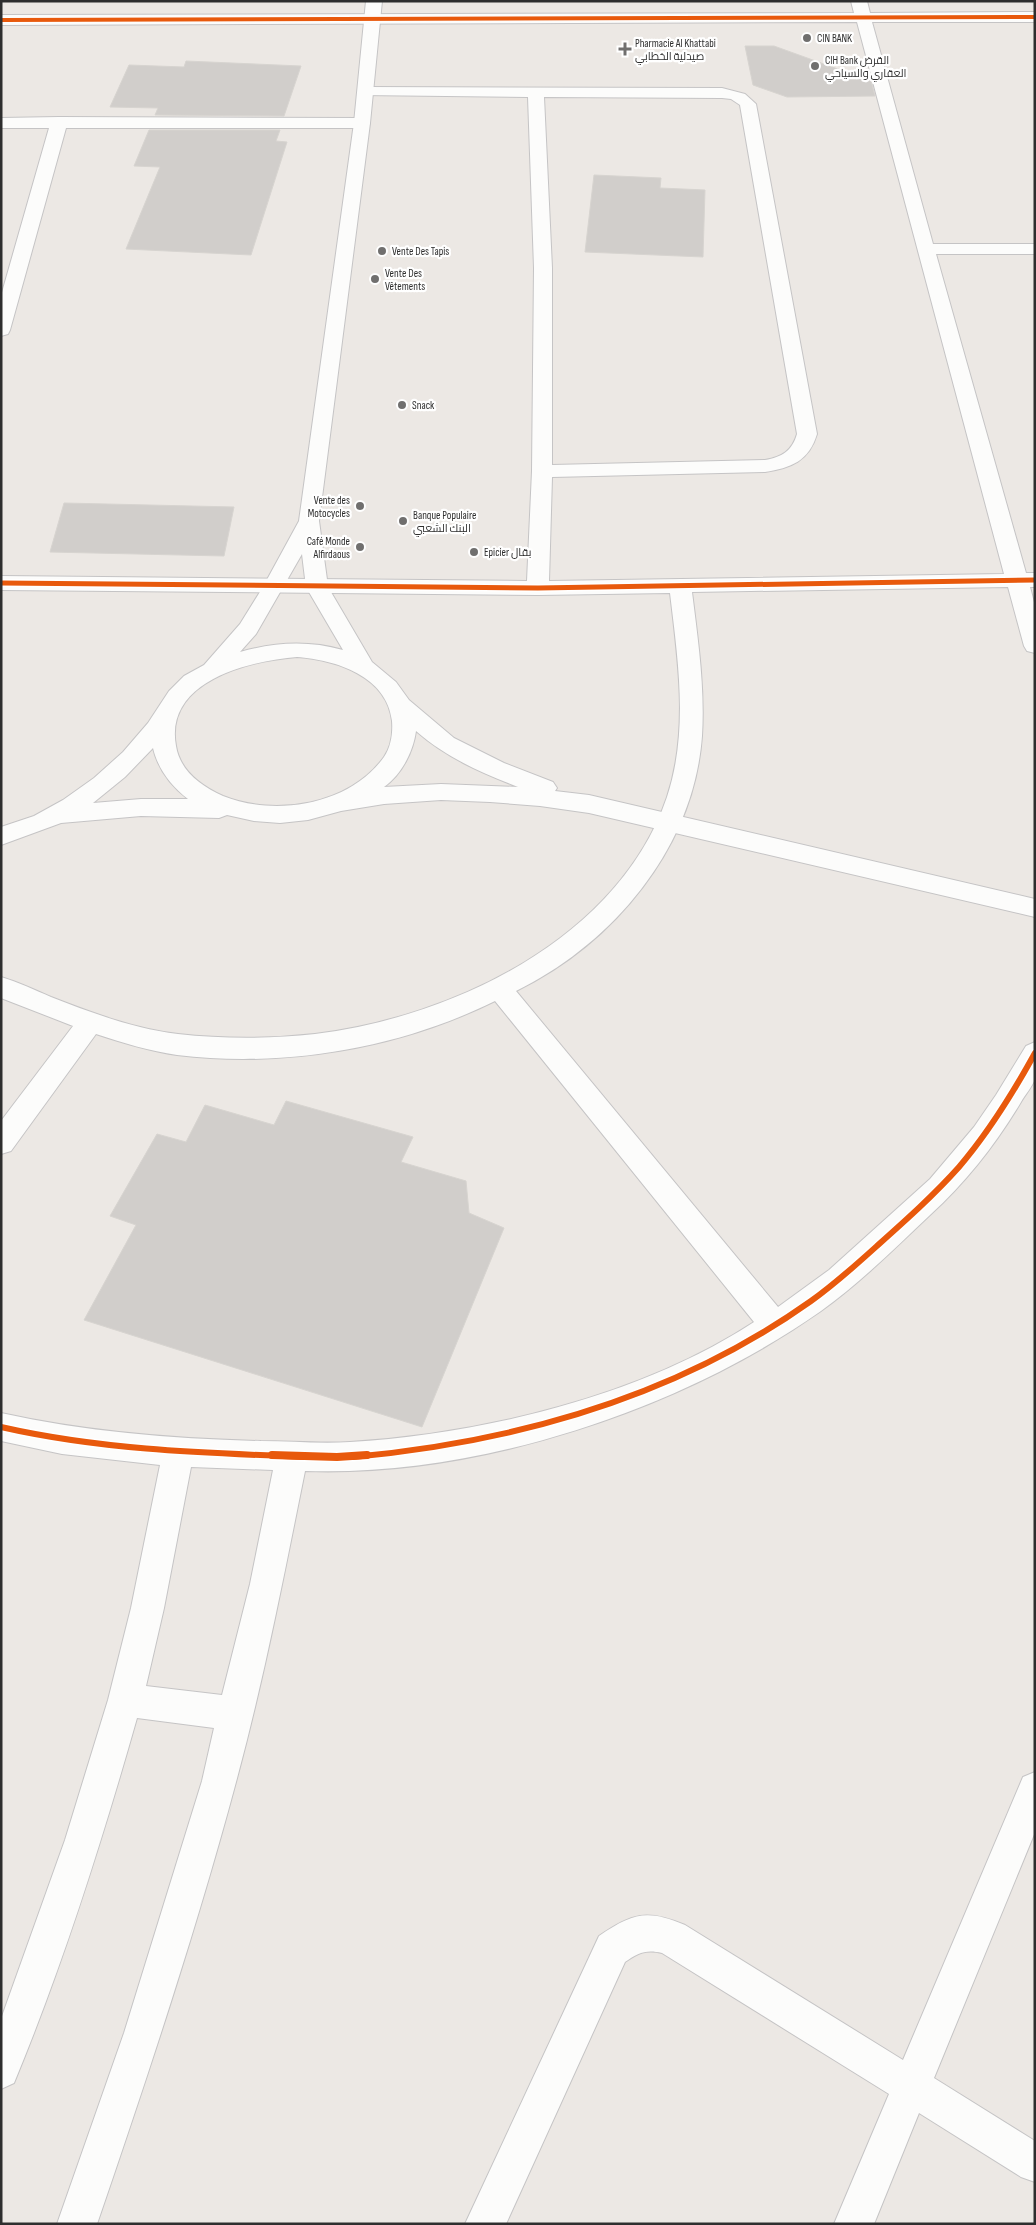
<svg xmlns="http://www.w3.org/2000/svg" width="1036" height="2225" viewBox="0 0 1036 2225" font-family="'Sofia Sans Condensed',Cairo,sans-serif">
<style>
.building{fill:#d1cecb;stroke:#d7d4d0}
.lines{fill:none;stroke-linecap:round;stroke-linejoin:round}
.lane-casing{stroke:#c5c4c5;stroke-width:2}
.street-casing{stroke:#c5c4c5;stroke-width:2}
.secondary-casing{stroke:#c5c4c5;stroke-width:2}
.lane{fill:#fcfcfb;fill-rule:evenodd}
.street{fill:#fcfcfb;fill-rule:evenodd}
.secondary{fill:#fcfcfb;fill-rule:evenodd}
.cycleway-far3-casing{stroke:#fff;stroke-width:5.5}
.cycleway-far2-casing{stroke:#fff;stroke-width:8}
.cycleway-far1-casing{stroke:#fff;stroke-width:9}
.cycleway-casing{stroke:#fff;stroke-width:11}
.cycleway-far3{stroke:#e8590c;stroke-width:4}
.cycleway-far2{stroke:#e8590c;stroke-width:5}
.cycleway-far1{stroke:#e8590c;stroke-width:6}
.cycleway{stroke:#e8590c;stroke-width:8}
.poi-dot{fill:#706f6e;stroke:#fff;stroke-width:2}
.labels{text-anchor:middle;stroke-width:4.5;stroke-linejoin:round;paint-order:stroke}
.far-poi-label{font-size:11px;fill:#2e2e2e;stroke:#fff;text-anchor:start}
</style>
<rect width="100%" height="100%" fill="#ece8e4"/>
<!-- building -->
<g class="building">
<polygon points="745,46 774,46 871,81 875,96 787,97 753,85"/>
<polygon points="186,61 301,66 284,116 155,115 158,108 110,107 129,65 184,67"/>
<polygon points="149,130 280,130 276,141 287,142 251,255 126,249 160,167 134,166"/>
<polygon points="594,175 661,178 660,188 705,190 703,257 585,252"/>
<polygon points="64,503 234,507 224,556 50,552"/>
<polygon points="286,1101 413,1137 401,1162 466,1181 469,1213 504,1228 422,1427 84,1320 136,1225 110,1216 157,1134 186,1142 205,1105 274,1125"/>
</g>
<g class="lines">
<!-- lane casing -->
<g class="lane-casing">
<path id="lane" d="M1035,1772V1832L934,2078L1035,2141V2182L1021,2177L919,2113L874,2224H834L889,2094L662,1953C646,1949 638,1953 625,1962L506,2224H465L599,1936C633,1913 647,1909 685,1925L903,2060L1023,1777Z"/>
</g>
<!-- street casing -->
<g class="street-casing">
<g id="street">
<path d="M851,1H867L870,13L1035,12V22H872L933,244H1035V254H936L1026,573H1035V587H1030L1035,606V653L1027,651L1024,646L1008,587L692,592C698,640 705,688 702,736C694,847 614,943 516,991L778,1307L829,1270L930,1179L974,1127L996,1095L1026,1046L1035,1042C1035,1053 1036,1068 1035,1079C1032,1087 1025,1095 1021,1102C996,1144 966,1182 930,1215C895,1248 860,1283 821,1311C680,1410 479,1477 305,1471C284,1575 264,1679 236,1782C196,1931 147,2078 97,2224H57L124,2033L202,1781L214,1728L137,1718C102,1841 63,1965 14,2083L1,2089V2019L65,1840L108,1700L131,1608L160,1465L62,1454L1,1441V1413C87,1432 173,1439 261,1441C290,1441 320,1444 350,1442C483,1434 641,1396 754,1322L495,1001C398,1049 284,1068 177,1055C150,1051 123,1043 96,1034L11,1151L1,1154V1121L73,1026L1,998V977C18,982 35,990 51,997C92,1013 135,1029 178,1034C223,1039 270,1039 315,1034C454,1017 619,938 667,797C689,731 678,660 670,593L538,595L1,590V576L527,581L532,471L534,268L528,97L360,95L358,92L360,89L366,87L722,88L745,94L756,104L817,434C809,461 791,468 765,472L552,477L549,581L1004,574L857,22L1,25V15L854,13ZM544,97L722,98L731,99L740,105L797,434C792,451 782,457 765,460L552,465V268ZM191,1467L273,1470L250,1584L222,1695L146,1686L164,1608Z"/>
<polygon points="59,117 362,118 368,119 370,123 368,127 362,128 66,128 10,330 8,334 1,336 1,296 49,128 1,128 1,118"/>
</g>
</g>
<!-- secondary casing -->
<g class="secondary-casing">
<path id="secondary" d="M366,1H382L370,123L319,521L328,587L372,662L396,682L409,700L454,738L504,763L553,782L557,788L555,791L589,795L1035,899V917L589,813L540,806L490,802L441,800L384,804L341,811L308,820L280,823L254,821L227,815L219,818L141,816L61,823L1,845V827L34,816L63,800L94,778L123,752L148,723L169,691L184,676L204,665L240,624L263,587L299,521L354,123ZM302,554L306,587L343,650C308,640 275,642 240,652L256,634ZM297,657C336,660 387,676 392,721C393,733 391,747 384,757C350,805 275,817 223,796C201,786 180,771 176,746C164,681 249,661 297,657ZM416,731C447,758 480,772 518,787L441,784L384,787C402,774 413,752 416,731ZM153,748C158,769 171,786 188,799H141L93,803L125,777Z"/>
</g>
<!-- lane -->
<use href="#lane" class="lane"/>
<!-- street -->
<use href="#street" class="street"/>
<!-- secondary -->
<use href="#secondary" class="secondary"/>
<!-- cycleway-far3 casing -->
<g class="cycleway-far3-casing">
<polyline id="cycleway-far3" points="1,20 1035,17"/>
</g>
<!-- cycleway-far2 casing -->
<g class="cycleway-far2-casing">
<polyline id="cycleway-far2" points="1,583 538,588 1035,580"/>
</g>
<!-- cycleway-far1 casing -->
<g class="cycleway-far1-casing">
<g id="cycleway-far1">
<path d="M1,1427C102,1450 204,1453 307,1457"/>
<path d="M353,1457C516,1442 676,1397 811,1301C835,1284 857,1264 878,1245C906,1220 934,1195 959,1167C989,1132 1013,1093 1035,1053"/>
</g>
</g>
<!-- cycleway casing -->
<g class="cycleway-casing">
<polyline id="cycleway" points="272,1455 337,1457 367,1455"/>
</g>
<!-- cycleway-far3 -->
<use href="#cycleway-far3" class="cycleway-far3"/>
<!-- cycleway-far2 -->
<use href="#cycleway-far2" class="cycleway-far2"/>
<!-- cycleway-far1 -->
<use href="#cycleway-far1" class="cycleway-far1"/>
<!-- cycleway -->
<use href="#cycleway" class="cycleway"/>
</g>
<!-- markers -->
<g class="poi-dot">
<circle cx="807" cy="38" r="5"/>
<path d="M622.5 41.5h5v5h5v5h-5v5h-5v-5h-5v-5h5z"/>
<circle cx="815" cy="66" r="5"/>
<circle cx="382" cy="251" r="5"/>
<circle cx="375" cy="279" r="5"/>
<circle cx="402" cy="405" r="5"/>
<circle cx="360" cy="506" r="5"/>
<circle cx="403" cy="521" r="5"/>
<circle cx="360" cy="547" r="5"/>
<circle cx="474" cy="552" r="5"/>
</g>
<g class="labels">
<!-- far-poi labels -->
<g class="far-poi-label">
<text x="817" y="42">CIN BANK</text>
<text x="635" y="47">Pharmacie Al Khattabi<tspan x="635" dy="13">صيدلية الخطابي</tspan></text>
<text x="825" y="64">CIH Bank القرض<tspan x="825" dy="13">العقاري والسياحي</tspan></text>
<text x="392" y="255">Vente Des Tapis</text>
<text x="385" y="277">Vente Des<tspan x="385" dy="13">Vêtements</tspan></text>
<text x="412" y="409">Snack</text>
<text x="350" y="504" text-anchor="end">Vente des<tspan x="350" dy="13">Motocycles</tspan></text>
<text x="413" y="519">Banque Populaire<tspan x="413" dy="13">البنك الشعبي</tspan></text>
<text x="350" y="545" text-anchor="end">Café Monde<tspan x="350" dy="13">Alfirdaous</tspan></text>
<text x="484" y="556">Epicier بقال</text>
</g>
</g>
<!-- border -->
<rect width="1036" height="2225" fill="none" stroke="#2e2e2e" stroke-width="5"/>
</svg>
